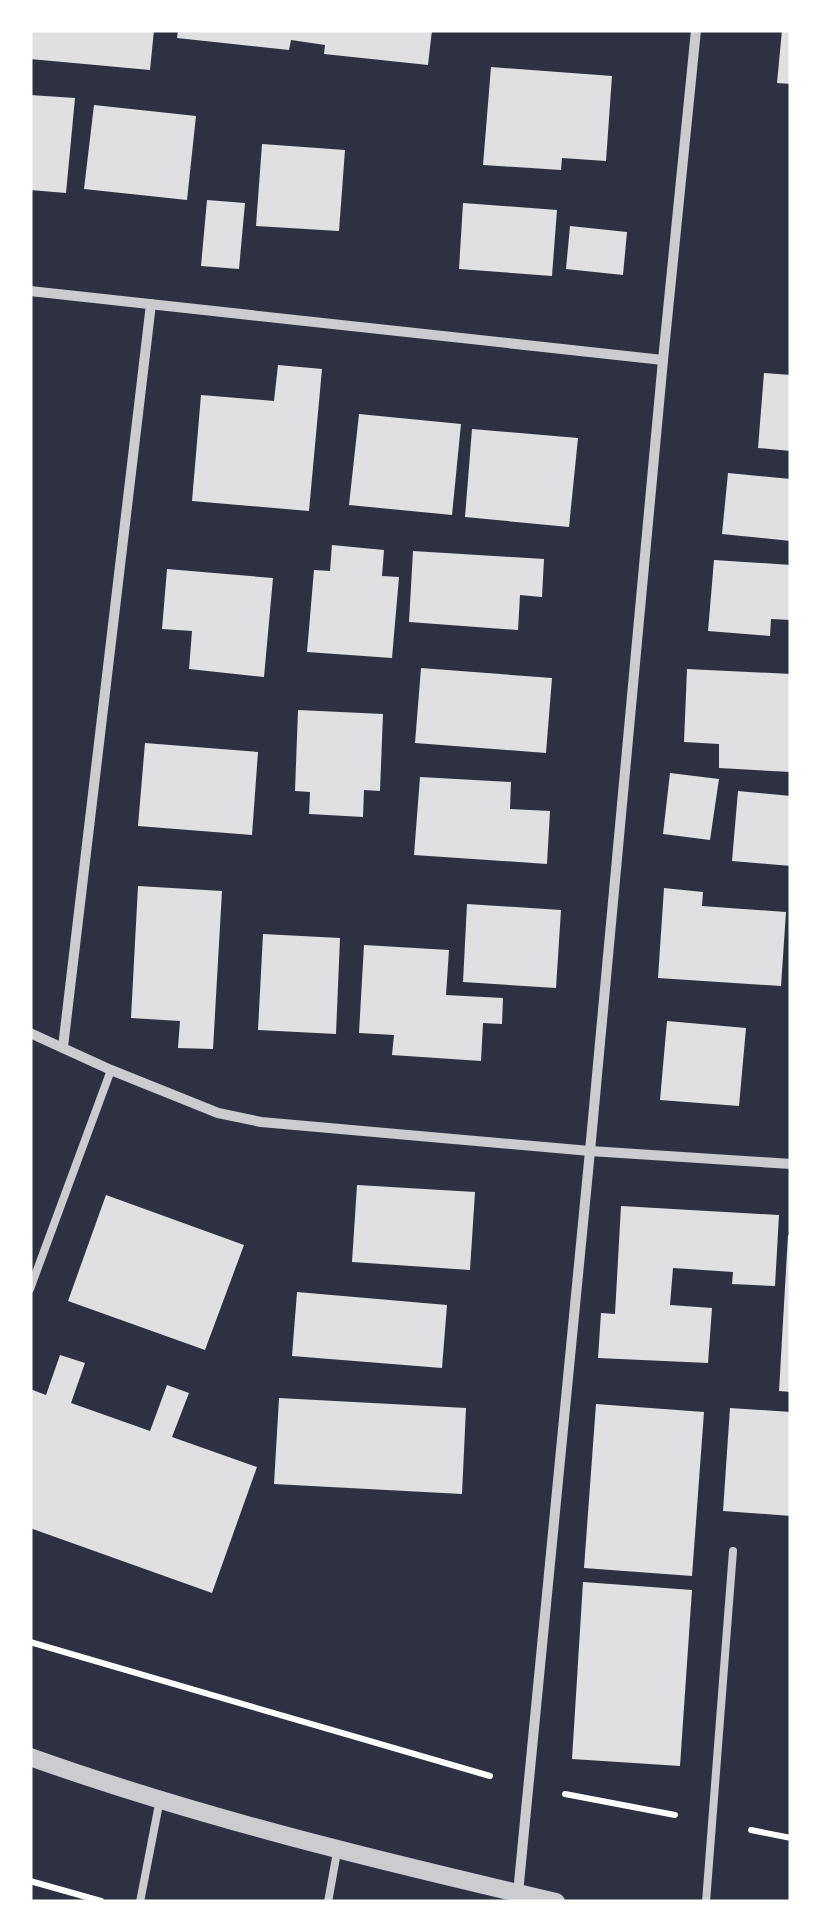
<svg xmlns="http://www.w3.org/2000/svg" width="821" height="1932" viewBox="0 0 821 1932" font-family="'Open Sans',sans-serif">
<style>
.building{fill:#e0e0e3}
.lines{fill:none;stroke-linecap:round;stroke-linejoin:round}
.path{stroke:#fff;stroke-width:6}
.service{stroke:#caccd0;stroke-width:8}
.minor{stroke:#caccd0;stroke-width:10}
.tertiary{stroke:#caccd0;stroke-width:18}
</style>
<rect width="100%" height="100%" fill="#2d3142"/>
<!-- building -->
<g class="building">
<polygon points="30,30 154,30 150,70 30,59"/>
<polygon points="178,30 432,30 428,65 324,54 325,45 291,40 289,50 177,38"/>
<polygon points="782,30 791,30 791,84 777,83"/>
<polygon points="491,67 612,76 606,161 562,158 561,170 483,165"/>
<polygon points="30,95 75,98 66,193 30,190"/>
<polygon points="94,105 196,116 187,200 84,189"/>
<polygon points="262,144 345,150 339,231 256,226"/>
<polygon points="207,200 245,203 239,269 201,266"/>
<polygon points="463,203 557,210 552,276 459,269"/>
<polygon points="570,226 627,232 623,275 566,269"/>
<polygon points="278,365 322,369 309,511 192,501 201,395 274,401"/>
<polygon points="764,373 791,375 791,451 758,448"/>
<polygon points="359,414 461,424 452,515 349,505"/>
<polygon points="472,429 578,438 569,527 465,517"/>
<polygon points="728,473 791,479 791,541 722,534"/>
<polygon points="332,545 384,550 382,576 399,577 392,658 307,652 314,570 330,571"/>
<polygon points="413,551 544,559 542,597 520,595 518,630 409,622"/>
<polygon points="714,560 791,565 791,620 771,619 770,636 708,631"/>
<polygon points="167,569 273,578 264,677 189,669 192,631 162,629"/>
<polygon points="421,668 552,678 546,753 415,743"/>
<polygon points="687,669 791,674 791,772 719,768 719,744 684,742"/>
<polygon points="298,710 383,714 380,791 364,790 363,817 309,814 310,792 295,791"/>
<polygon points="145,743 258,752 252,835 138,826"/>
<polygon points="670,773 719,779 710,840 663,834"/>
<polygon points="420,777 511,782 510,809 550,811 547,864 414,855"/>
<polygon points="738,791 791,796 791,866 732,861"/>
<polygon points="138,886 222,891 213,1049 178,1048 180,1021 131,1018"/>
<polygon points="664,888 703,892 702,906 786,912 781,986 658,978"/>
<polygon points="467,904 561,910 556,988 463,982"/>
<polygon points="263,934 340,938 336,1034 258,1030"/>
<polygon points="364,945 449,950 446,995 503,998 502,1024 483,1023 481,1061 392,1055 394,1035 359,1033"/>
<polygon points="667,1021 746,1028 739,1106 660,1100"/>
<polygon points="357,1185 475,1192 470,1270 352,1262"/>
<polygon points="106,1195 244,1245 205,1350 68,1301"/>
<polygon points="621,1206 779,1215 775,1286 732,1284 733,1272 673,1268 670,1305 712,1308 708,1363 598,1358 601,1313 615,1314"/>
<polygon points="788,1235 791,1235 791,1392 779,1391"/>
<polygon points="297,1292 447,1305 442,1368 292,1356"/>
<polygon points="60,1355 85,1363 71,1403 150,1431 167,1385 189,1393 172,1437 257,1467 212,1593 30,1528 30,1389 46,1395"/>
<polygon points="279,1398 466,1408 462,1494 274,1484"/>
<polygon points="596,1404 704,1412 692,1576 584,1568"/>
<polygon points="730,1408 791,1412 791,1516 723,1511"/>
<polygon points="583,1582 692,1590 680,1766 572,1759"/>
</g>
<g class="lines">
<!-- path -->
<g class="path">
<polyline points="30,1642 490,1776"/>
<polyline points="565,1794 675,1815"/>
<polyline points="751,1830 791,1838"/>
<polyline points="30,1881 101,1901"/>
</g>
<!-- service -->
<g class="service">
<polyline points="30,1289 111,1070"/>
<polyline points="140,1902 160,1799"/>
<polyline points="328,1902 337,1852"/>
<polyline points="706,1902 733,1551"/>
</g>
<!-- minor -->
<g class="minor">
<polyline points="30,291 663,360 590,1151 518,1893"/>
<polyline points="663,360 696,30"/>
<polyline points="30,1033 111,1070 218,1113 261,1122 590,1151 791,1164"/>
<polyline points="63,1047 151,304"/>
</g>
<!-- tertiary -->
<path class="tertiary" d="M30,1757C201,1818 380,1861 556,1902"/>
</g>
<!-- border -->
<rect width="821" height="1932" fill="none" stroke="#ffffff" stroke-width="65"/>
</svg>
